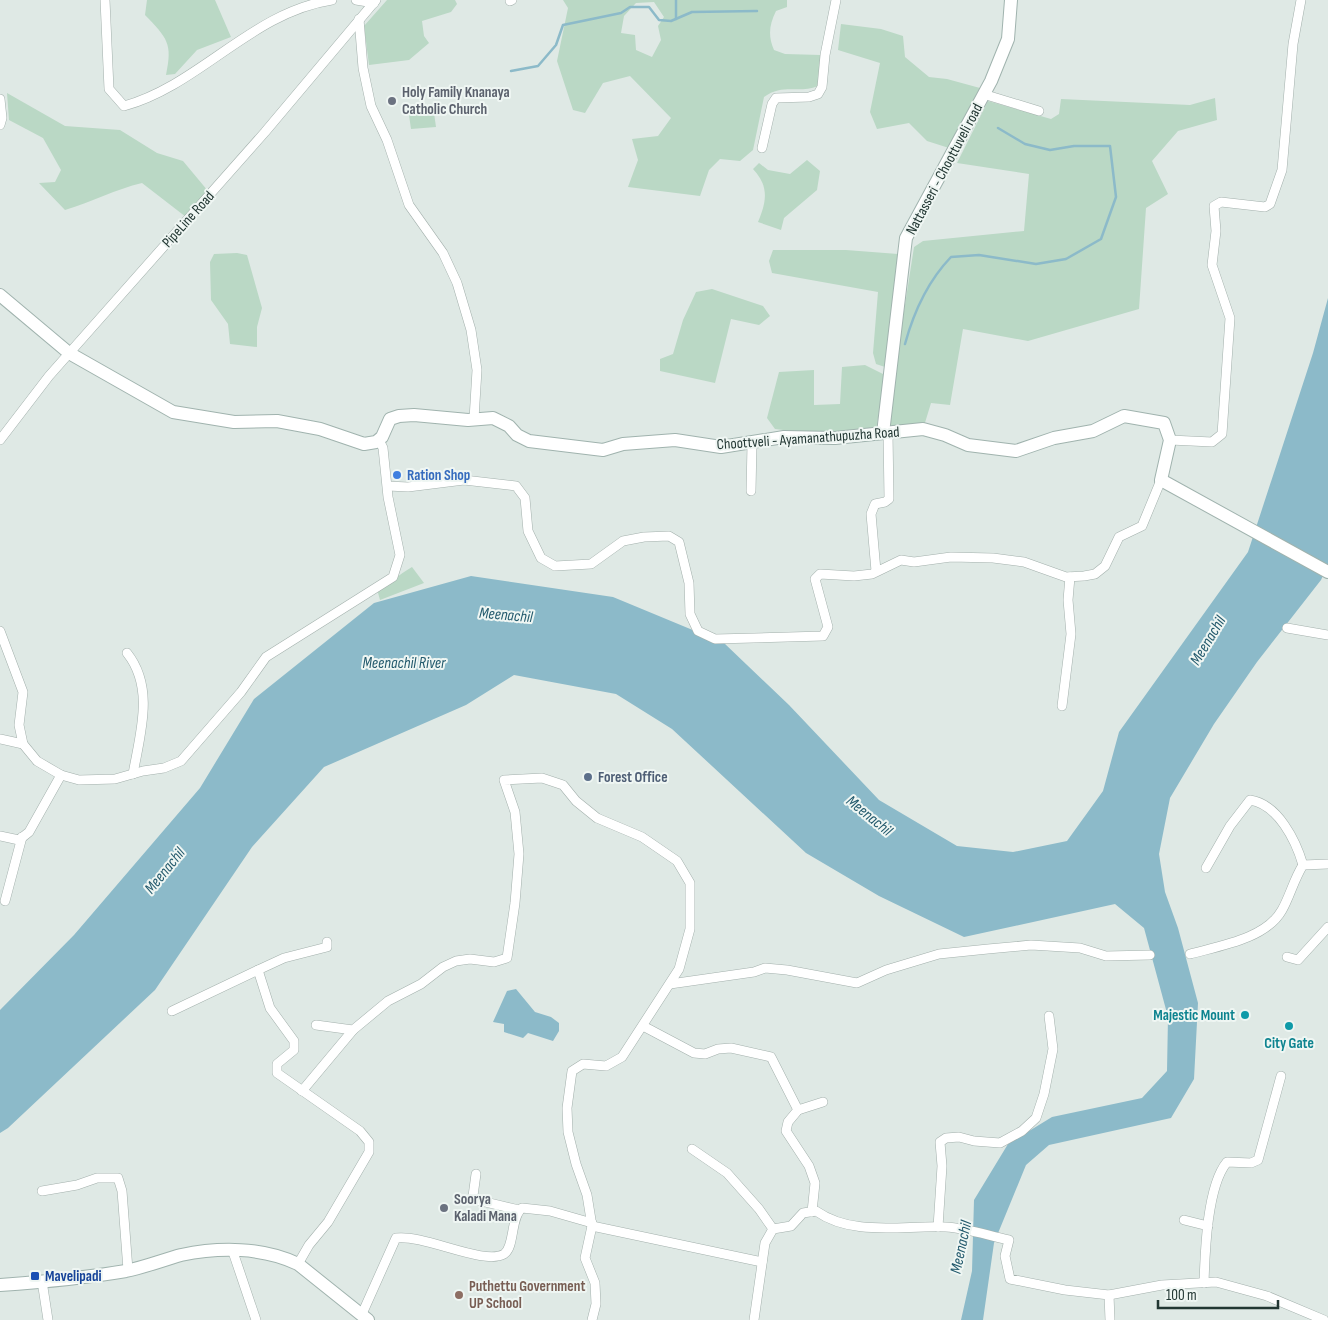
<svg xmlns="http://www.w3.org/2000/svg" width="1328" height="1320" viewBox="0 0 1328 1320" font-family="'Sofia Sans Condensed',sans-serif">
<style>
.green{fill:#bad8c5;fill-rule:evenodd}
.water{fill:#8cbac9}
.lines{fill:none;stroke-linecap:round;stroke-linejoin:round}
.stream{stroke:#8cbac9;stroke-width:2.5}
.street-casing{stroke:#a3b0ac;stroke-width:10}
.secondary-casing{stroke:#a0b3ae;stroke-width:14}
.street{stroke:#fff;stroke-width:9}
.secondary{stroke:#fff;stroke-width:12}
.worship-dot{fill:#6b7280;stroke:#eff6f3;stroke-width:2}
.shop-dot{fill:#3f7fe0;stroke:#eff6f3;stroke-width:2}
.service-dot{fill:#5c6f8a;stroke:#eff6f3;stroke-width:2}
.culture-dot{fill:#0f9aa8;stroke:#eff6f3;stroke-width:2}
.transit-dot{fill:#1a4fb4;stroke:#eff6f3;stroke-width:2}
.education-dot{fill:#8d6e63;stroke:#eff6f3;stroke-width:2}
.labels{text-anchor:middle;stroke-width:4;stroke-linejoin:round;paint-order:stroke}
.worship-label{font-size:15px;font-weight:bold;fill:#5b616d;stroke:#eff6f3;text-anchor:start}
.street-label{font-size:15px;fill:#223733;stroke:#eff6f3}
.shop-label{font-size:15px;font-weight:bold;fill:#366cbe;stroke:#eff6f3;text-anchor:start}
.service-label{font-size:15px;font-weight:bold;fill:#4e5e75;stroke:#eff6f3;text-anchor:start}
.culture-label{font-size:15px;font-weight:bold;fill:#0d838f;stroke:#eff6f3;text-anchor:end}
.transit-label{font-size:15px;font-weight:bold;fill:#164399;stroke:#eff6f3;text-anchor:start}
.education-label{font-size:15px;font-weight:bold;fill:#785e54;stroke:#eff6f3;text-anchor:start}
.water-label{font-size:16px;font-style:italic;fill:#22596c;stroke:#eff6f3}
</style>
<rect width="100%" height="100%" fill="#dfe9e5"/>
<!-- green -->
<g class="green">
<path d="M147,0H215L231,37L197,50L175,74L166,75C173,43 167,38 145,15Z"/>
<polygon points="387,0 455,0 457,4 451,12 422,21 424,36 429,43 409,60 369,65 364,26"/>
<path d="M563,0H787V7L776,11C769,25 768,36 774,50L785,54L821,55L818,86C799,94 783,83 764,97L753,150L740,161L720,159L709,170L700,196L628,187L638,160L632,139L658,136L671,118L630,76L603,83L585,113L573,110L557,61L568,8ZM654,2L664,17L658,26L661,40L652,57L636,50L635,35L621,33L624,16L636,3Z"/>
<polygon points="841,24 881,29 903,36 905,57 929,77 947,79 980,88 949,148 927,141 909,123 877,129 870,112 880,63 838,50"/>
<path d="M7,93L65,126L120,130L157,153L183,161L208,191L186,217L142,183C116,189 92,202 65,210L39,183L55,182L61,170L43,138L9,120Z"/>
<polygon points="1215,98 1217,120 1178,131 1152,161 1168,194 1146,208 1139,309 1028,341 963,329 950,405 931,403 924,426 886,427 914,247 923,241 1024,231 1029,174 957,163 988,101 1051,119 1059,114 1061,99 1190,105"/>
<polygon points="434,113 436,127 411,129 409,115"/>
<path d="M807,160L820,171L817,190L784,218L781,230L758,222C767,201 769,186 753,169L759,163L768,170L790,174Z"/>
<polygon points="773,250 846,250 898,254 885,367 876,364 873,353 878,292 772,273 769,261"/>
<polygon points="237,253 247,255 262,308 257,327 257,347 230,344 228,324 211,300 210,262 214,254"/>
<polygon points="712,289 763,306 770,316 759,325 731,319 715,383 660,371 660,359 673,354 683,320 696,292"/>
<polygon points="865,365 885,375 876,430 816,434 775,429 767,418 779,372 814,370 814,405 840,404 842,367"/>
<path d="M412,567L424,583L380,600L377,589C390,583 400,574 412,567Z"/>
</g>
<!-- water -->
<g class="water">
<polygon points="1328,298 1328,565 1321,580 1257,662 1214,724 1170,798 1159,854 1165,892 1178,928 1198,1003 1194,1079 1171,1118 1049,1145 1026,1165 994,1243 983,1320 961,1320 972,1271 974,1200 1008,1144 1052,1117 1142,1098 1167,1071 1168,1017 1144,928 1115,904 964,937 879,896 806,853 672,729 616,694 514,675 466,705 324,767 252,847 155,990 8,1128 0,1133 0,1010 74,935 200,788 254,699 374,603 471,576 613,597 724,643 789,705 879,800 957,846 1013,852 1067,841 1103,791 1119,732 1248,552 1313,353"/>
<polygon points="516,989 535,1012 551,1017 559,1023 559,1031 553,1041 528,1033 523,1038 504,1032 504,1024 493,1022 507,991"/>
</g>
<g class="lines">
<!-- stream -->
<g class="stream">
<polyline points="676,0 676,19"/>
<polyline points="511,71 538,66 556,45 563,25 621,13 630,7 649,7 659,20 671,21 692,12 757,11"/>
<path d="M905,344C914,311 927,282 951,257L979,255L1036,264L1066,259L1101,239L1116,197L1110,146H1074L1050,150L1025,144L998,128"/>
</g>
<!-- street casing -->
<g class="street-casing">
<g id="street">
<path d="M105,0L109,89L124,106C200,85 252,12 332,0"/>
<polyline points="356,0 374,3"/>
<polyline points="510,1 512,0"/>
<polyline points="359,19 363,68 371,106 387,140 409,205 443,253 457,283 471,330 477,370 474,419"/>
<polyline points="983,94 1039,111"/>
<polyline points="0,99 2,118 0,125"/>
<polyline points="762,148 772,104 776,98 809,97 818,94 822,87 825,55 836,0"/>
<polyline points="0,440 49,376 265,132 376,0"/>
<polyline points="1170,440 1212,442 1222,434 1230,318 1212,265 1216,231 1214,206 1221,202 1265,207 1270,204 1282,170 1293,44 1301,0"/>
<polyline points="388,486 408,487 464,480 516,486 525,498 528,531 541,558 555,566 591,564 623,541 644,537 669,536 679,542 689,583 690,614 698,631 715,639 823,636 828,627 815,579 820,574 854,576 872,574 901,560 914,562 951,557 993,558 1024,562 1066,577 1084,576 1095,574 1105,566 1119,537 1142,526 1161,480"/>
<polyline points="751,491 752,444"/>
<polyline points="876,571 871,514 875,504 885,502 889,499 888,433"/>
<polyline points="1287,628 1328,635"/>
<polyline points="0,631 23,692 19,725 23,744 37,761 61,775"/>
<path d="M127,653C155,688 140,734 133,774"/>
<polyline points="1062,706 1071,634 1068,600 1070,577"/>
<polyline points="0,739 23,744"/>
<polyline points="0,836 19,840 29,832 61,775 79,780 115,779 143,771 164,768 181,761 241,692 266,657 393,577 400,555 388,497 383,448 379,440"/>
<path d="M1206,868L1230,826L1250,800C1278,804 1296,841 1303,865"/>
<polyline points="5,901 22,837"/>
<path d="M1190,954C1219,946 1266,939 1282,910C1290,896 1294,879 1303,865L1328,864"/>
<polyline points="1287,957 1298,960 1328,927"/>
<polyline points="258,970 284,958 327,947 327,942"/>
<polyline points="670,984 754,972 765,968 787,970 857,983 886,970 939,954 988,949 1031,945 1080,948 1106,956 1150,955"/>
<polyline points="172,1011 258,970 270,1008 294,1041 294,1050 277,1064 277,1073 360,1131 369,1142 369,1152 328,1222 309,1245 298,1264"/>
<polyline points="316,1025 353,1030 388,1001 421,984 443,967 456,961 470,959 494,962 507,958 515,903 519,854 515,812 504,780 542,778 563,785 576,801 597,818 642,837 677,861 690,883 690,929 679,969 622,1057 606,1066 583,1064 572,1071 567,1108 568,1132 576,1164 587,1195 592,1226 585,1258 595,1283 596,1304 592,1320"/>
<polyline points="643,1026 694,1053 705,1054 718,1049 731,1048 771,1057 798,1110 788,1122 786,1131 809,1166 815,1183 812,1212"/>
<polyline points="302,1091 353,1030"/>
<polyline points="798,1110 823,1102"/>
<polyline points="692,1149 727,1173 759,1209 773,1229"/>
<polyline points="476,1174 473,1196 477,1200 519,1210"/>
<polyline points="42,1191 77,1185 97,1178 118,1178 122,1191 128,1270"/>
<polyline points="1184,1220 1208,1226"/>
<polyline points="592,1226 762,1262"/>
<polyline points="938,1227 942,1166 940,1142 946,1138 959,1137 974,1141 1000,1143 1022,1131 1036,1118 1044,1094 1053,1049 1049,1016"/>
<polyline points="232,1249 256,1320"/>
<polyline points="42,1281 48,1320"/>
<path d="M1204,1283C1205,1252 1207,1186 1227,1162L1251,1163L1258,1160L1281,1076"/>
<polyline points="1109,1295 1110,1320"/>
<path d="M362,1314L396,1238C424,1234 484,1266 504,1254C515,1247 510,1218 522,1208L550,1211L592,1223"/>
<path d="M754,1320L765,1243L773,1229L791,1226L803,1213L816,1211C853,1237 903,1225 946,1227C967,1228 989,1236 1009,1240L1005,1256L1010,1279L1065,1290L1109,1295L1162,1285L1216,1282L1267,1296L1324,1320"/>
</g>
</g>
<!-- secondary casing -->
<g class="secondary-casing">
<g id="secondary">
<polyline points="0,295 69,353 173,412 234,422 277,421 320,429 364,444 376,442 382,437 390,419 399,416 414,415 468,420 493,418 509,426 517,435 529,441 603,450 623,444 675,440 721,447 784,437 835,438 923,429 945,435 968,445 1016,451 1054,438 1093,431 1124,416 1164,423 1170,440 1161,480 1328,572"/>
<polyline points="883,433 906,238 991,81 1008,39 1011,0"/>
<path d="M0,1285C42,1282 84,1278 126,1271C145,1267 163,1260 181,1255C219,1247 263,1247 298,1264L368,1320"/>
</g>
</g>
<!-- street -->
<use href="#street" class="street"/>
<!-- secondary -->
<use href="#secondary" class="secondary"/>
</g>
<!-- markers -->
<g class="worship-dot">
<circle cx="392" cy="101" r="5"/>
<circle cx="444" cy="1208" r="5"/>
</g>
<circle class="shop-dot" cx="397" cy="475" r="5"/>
<circle class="service-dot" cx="588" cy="777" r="5"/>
<g class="culture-dot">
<circle cx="1245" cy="1015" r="5"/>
<circle cx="1289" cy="1026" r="5"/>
</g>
<rect class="transit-dot" x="30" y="1271" width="10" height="10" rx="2.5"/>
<circle class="education-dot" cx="459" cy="1295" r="5"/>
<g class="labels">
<!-- worship labels -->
<g class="worship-label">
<text x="402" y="97">Holy Family Knanaya<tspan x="402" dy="17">Catholic Church</tspan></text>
<text x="454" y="1204">Soorya<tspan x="454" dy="17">Kaladi Mana</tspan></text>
</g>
<!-- street labels -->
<g class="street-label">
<text transform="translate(944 169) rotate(-62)" y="5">Nattasseri - Choottuveli road</text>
<text transform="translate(188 219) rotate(-48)" y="5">PipeLine Road</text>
<text transform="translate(808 438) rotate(-4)" y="5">Choottveli - Ayamanathupuzha Road</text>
</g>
<!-- shop labels -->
<g class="shop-label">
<text x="407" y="480">Ration Shop</text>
</g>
<!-- service labels -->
<g class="service-label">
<text x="598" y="782">Forest Office</text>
</g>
<!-- culture labels -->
<g class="culture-label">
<text x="1235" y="1020">Majestic Mount</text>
<text x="1289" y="1048" text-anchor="middle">City Gate</text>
</g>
<!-- transit labels -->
<g class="transit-label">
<text x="45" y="1281">Mavelipadi</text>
</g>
<!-- education labels -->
<g class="education-label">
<text x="469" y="1291">Puthettu Government<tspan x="469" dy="17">UP School</tspan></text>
</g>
<!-- water labels -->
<g class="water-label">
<text transform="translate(506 614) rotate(5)" y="6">Meenachil</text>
<text transform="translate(1207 640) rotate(-59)" y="6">Meenachil</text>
<text x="404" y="668">Meenachil River</text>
<text transform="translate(870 815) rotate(39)" y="6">Meenachil</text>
<text transform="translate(164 870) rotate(-51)" y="6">Meenachil</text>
<text transform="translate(960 1247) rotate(-78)" y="6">Meenachil</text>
</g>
</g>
<!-- scale -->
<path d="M1158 1300v8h120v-8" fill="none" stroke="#223733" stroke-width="2.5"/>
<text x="1166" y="1300" font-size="15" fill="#223733" stroke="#eff6f3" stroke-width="4" paint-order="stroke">100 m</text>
</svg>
